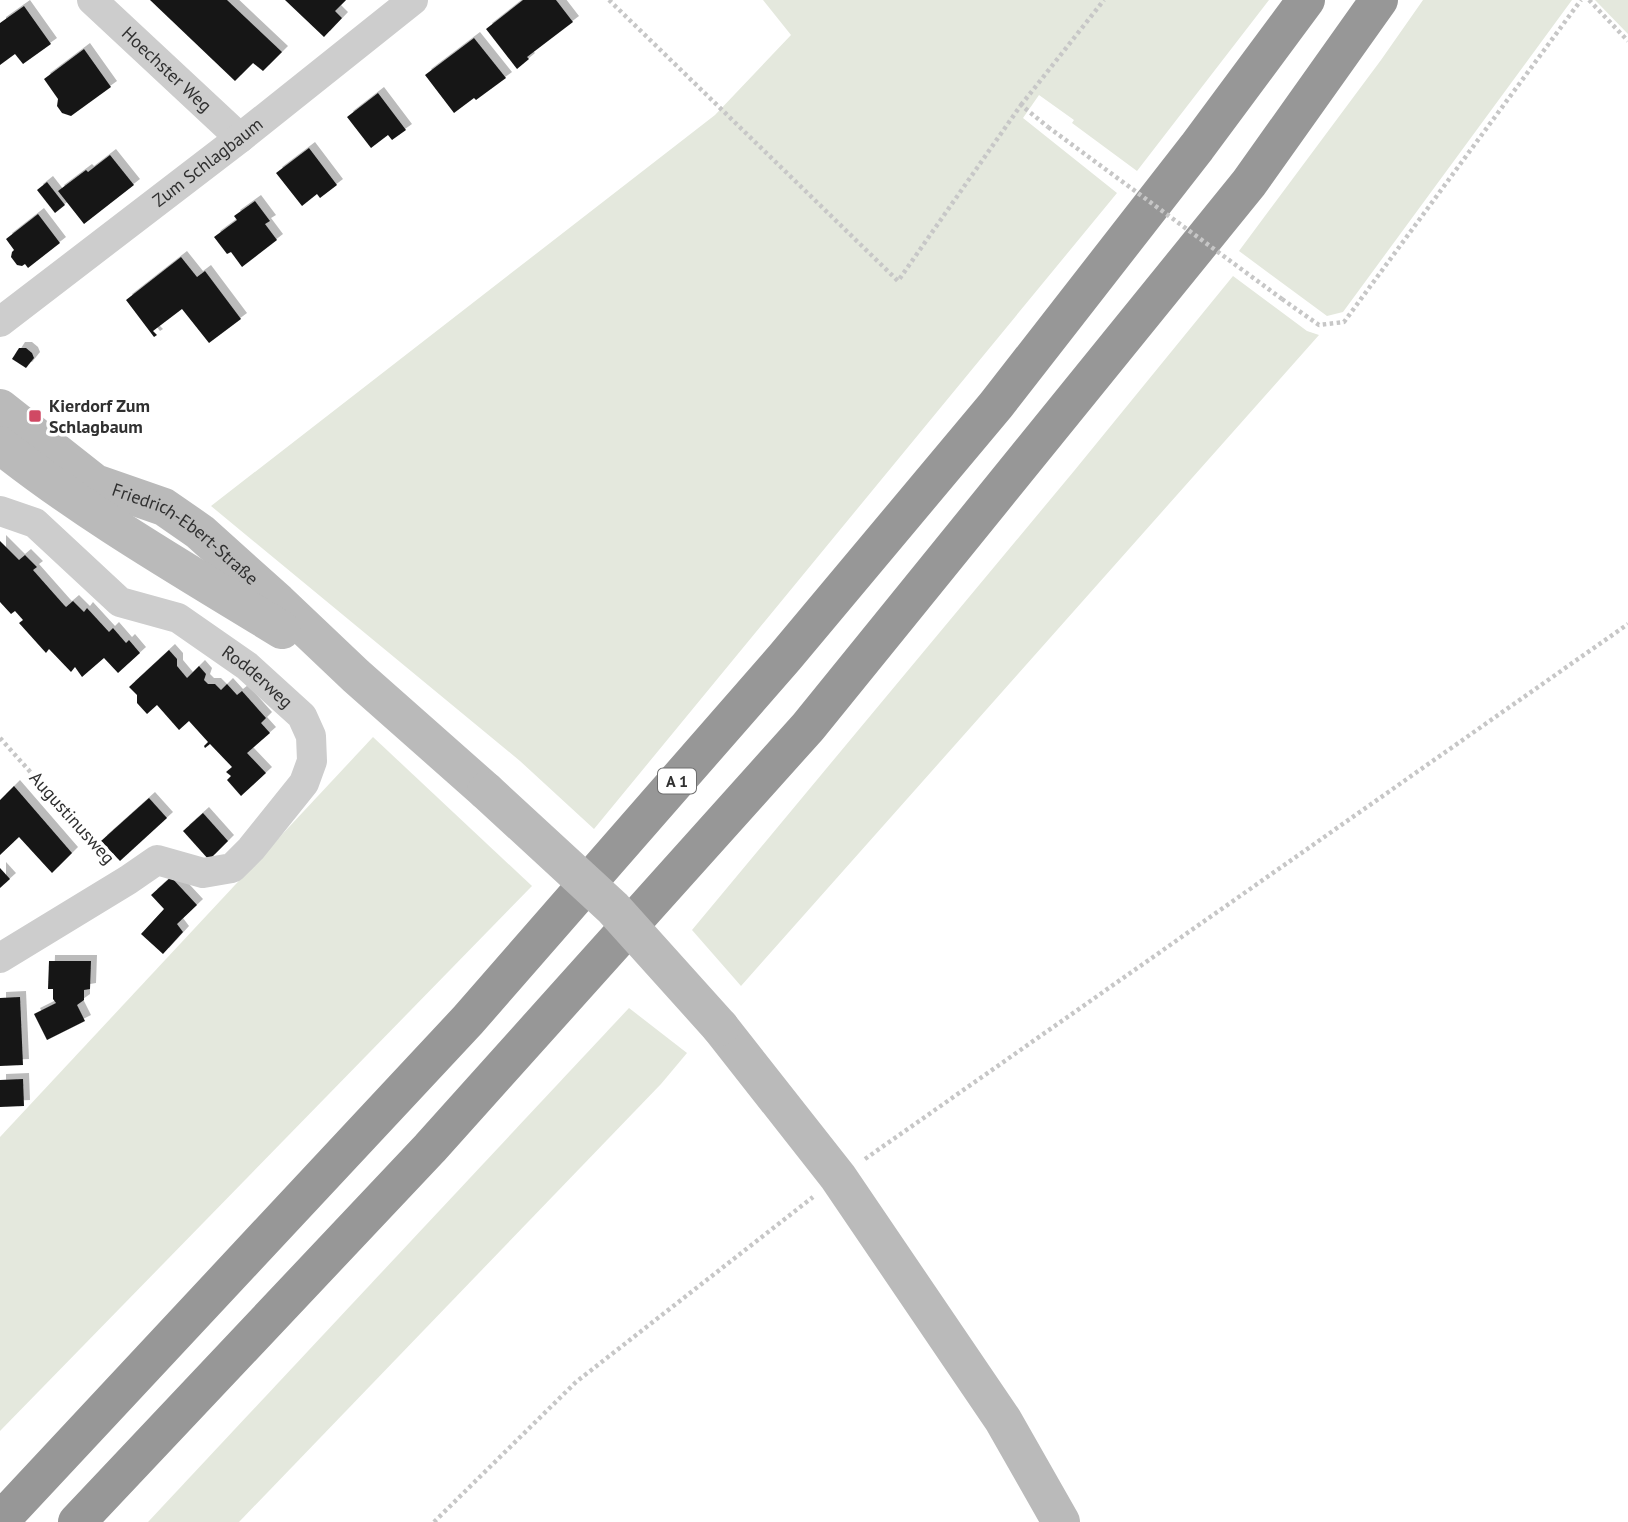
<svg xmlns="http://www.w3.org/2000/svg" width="1628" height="1522" viewBox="0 0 1628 1522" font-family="'PT Sans',sans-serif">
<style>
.green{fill:#e4e8dd}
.building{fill:#171717;filter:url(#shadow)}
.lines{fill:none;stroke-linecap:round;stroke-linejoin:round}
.path{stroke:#c7c7c7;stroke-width:4.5;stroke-dasharray:3.5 3.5;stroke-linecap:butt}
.minor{stroke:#cdcdcd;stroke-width:30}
.secondary{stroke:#bababa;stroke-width:38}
.motorway{stroke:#979797;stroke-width:38}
.path-bridge{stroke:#c7c7c7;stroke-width:4.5;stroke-dasharray:3.5 3.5;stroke-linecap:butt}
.secondary-bridge{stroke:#bababa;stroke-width:38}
.poi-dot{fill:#d04964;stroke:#fff;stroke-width:2.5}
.labels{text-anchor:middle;stroke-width:7;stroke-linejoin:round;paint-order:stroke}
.shield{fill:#fff;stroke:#6e6e6e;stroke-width:2}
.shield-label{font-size:16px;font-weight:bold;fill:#303030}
.street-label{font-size:18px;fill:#303030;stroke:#fff}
.poi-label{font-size:18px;font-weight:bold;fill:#303030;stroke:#fff;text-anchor:start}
</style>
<defs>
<filter id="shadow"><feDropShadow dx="6" dy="-6" stdDeviation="0" flood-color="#0004"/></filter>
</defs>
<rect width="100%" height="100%" fill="#fff"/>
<!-- green -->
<g class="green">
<polygon points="763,0 1269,0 1137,171 1072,123 1074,120 1039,95 1023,118 1117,193 594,829 520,761 211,506 715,115 791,35"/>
<polygon points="1423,0 1572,0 1343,312 1327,316 1239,251 1381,60"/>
<polygon points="1595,0 1628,0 1628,34"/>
<polygon points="1233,276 1307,331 1319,335 741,986 692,930 1074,471"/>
<polygon points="373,737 532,886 0,1431 0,1137"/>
<polygon points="629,1008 687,1053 661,1084 239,1522 148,1522"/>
</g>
<!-- building -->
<g class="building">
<polygon points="150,0 227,0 282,52 263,71 253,63 235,81"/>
<polygon points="285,0 346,0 335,11 342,18 324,37"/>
<polygon points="523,0 556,0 573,22 527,57 529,59 517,69 486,29"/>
<polygon points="24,6 51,44 23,64 15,54 0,65 0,23"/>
<polygon points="474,38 506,78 476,100 474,98 454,113 425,75"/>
<polygon points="84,49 111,87 71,116 62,113 57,106 58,99 44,79"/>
<polygon points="378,93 406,130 392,140 388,135 371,148 347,117"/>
<polygon points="309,148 337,185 320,198 317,194 302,206 276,173"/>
<polygon points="110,155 134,185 84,224 58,191 86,170 88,172"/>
<polygon points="47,182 65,205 55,213 37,190"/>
<polygon points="255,201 270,221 265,224 277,240 242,267 231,252 227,254 214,237 237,220 234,216"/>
<polygon points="38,214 60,243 28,268 25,264 22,266 17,265 11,257 12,252 14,250 6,239"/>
<polygon points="181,257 197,277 205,271 241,319 209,343 182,309 153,331 157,335 154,337 126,300"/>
<polygon points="19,348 26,348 32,353 34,358 26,368 12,359"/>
<polygon points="0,541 19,560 25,555 37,567 33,570 64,605 66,607 73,601 84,612 87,608 109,632 113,628 126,643 129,640 140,653 118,673 104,658 82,677 75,667 71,672 49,649 46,653 19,623 23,620 15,611 11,614 0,602"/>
<polygon points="169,650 177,659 177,666 187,678 199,666 206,674 204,680 208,684 215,684 221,690 227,684 237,695 242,691 266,718 261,723 270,733 247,753 266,773 241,796 227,780 231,776 226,772 232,767 210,744 205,748 204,746 208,742 189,721 179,730 157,705 147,714 137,703 137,695 129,687"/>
<polygon points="14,786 72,853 52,873 19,837 0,855 0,800"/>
<polygon points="149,798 167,818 120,861 101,841"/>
<polygon points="203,813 228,841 209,860 183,831"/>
<polygon points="0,868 10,879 0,888"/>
<polygon points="171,877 197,905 177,924 183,932 163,954 141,934 164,909 151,895"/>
<polygon points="49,961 91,961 90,989 84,990 84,1000 77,1005 85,1021 47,1040 34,1014 56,1003 53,999 53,989 48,989"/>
<polygon points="20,997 23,1065 0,1066 0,998"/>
<polygon points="23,1079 24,1106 0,1107 0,1080"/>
</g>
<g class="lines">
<!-- path -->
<g class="path">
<polyline points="609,0 898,281 1021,105 1048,127"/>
<polyline points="1589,0 1628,41"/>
<polyline points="1021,105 1104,0"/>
<polyline points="1282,299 1319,325 1344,322 1581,0"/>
<polyline points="0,738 109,860"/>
<polyline points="865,1159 1628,624"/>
<polyline points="434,1522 576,1382 813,1197"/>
</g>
<!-- minor -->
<g class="minor">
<path id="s1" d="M92,0L240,138"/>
<path id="s2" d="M0,322L240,138L413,0"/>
<path id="s3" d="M0,511L35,523L120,602L178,618L247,666L302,716L311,736L312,761L304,783L251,849L232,868L203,873L157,860L128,880L0,958"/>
</g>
<!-- secondary -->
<g class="secondary">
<path id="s4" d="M0,408L95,483L164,507L200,532L278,602L356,676L486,791"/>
<path d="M0,445C88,515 186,571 282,630"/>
<polyline points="720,1027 838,1177 1003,1420 1061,1522"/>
</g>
<!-- motorway -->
<g class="motorway">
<polyline points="0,1521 468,1020 785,657 996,405 1197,147 1306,0"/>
<polyline points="77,1522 430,1148 808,727 1249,183 1379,0"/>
</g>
<!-- path-bridge -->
<polyline class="path-bridge" points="1048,127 1282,299"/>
<!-- secondary-bridge -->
<polyline class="secondary-bridge" points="486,791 613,908 720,1027"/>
</g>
<!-- markers -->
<rect class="poi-dot" x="28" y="409" width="14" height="14" rx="3.5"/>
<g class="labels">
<!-- shield labels -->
<rect class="shield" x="658" y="768.5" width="38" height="25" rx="5"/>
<g class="shield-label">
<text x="677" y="787">A 1</text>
</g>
<!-- street labels -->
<g class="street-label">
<text dy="6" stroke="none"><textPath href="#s1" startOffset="102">Hoechster Weg</textPath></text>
<text dy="6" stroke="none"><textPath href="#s2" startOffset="262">Zum Schlagbaum</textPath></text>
<text dy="6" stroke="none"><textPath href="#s4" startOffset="226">Friedrich-Ebert-Straße</textPath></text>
<text dy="6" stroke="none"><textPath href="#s3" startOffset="312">Rodderweg</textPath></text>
<text transform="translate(72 818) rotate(48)" y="6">Augustinusweg</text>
</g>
<!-- poi labels -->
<g class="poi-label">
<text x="49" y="412">Kierdorf Zum<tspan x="49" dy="21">Schlagbaum</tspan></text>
</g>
</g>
</svg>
